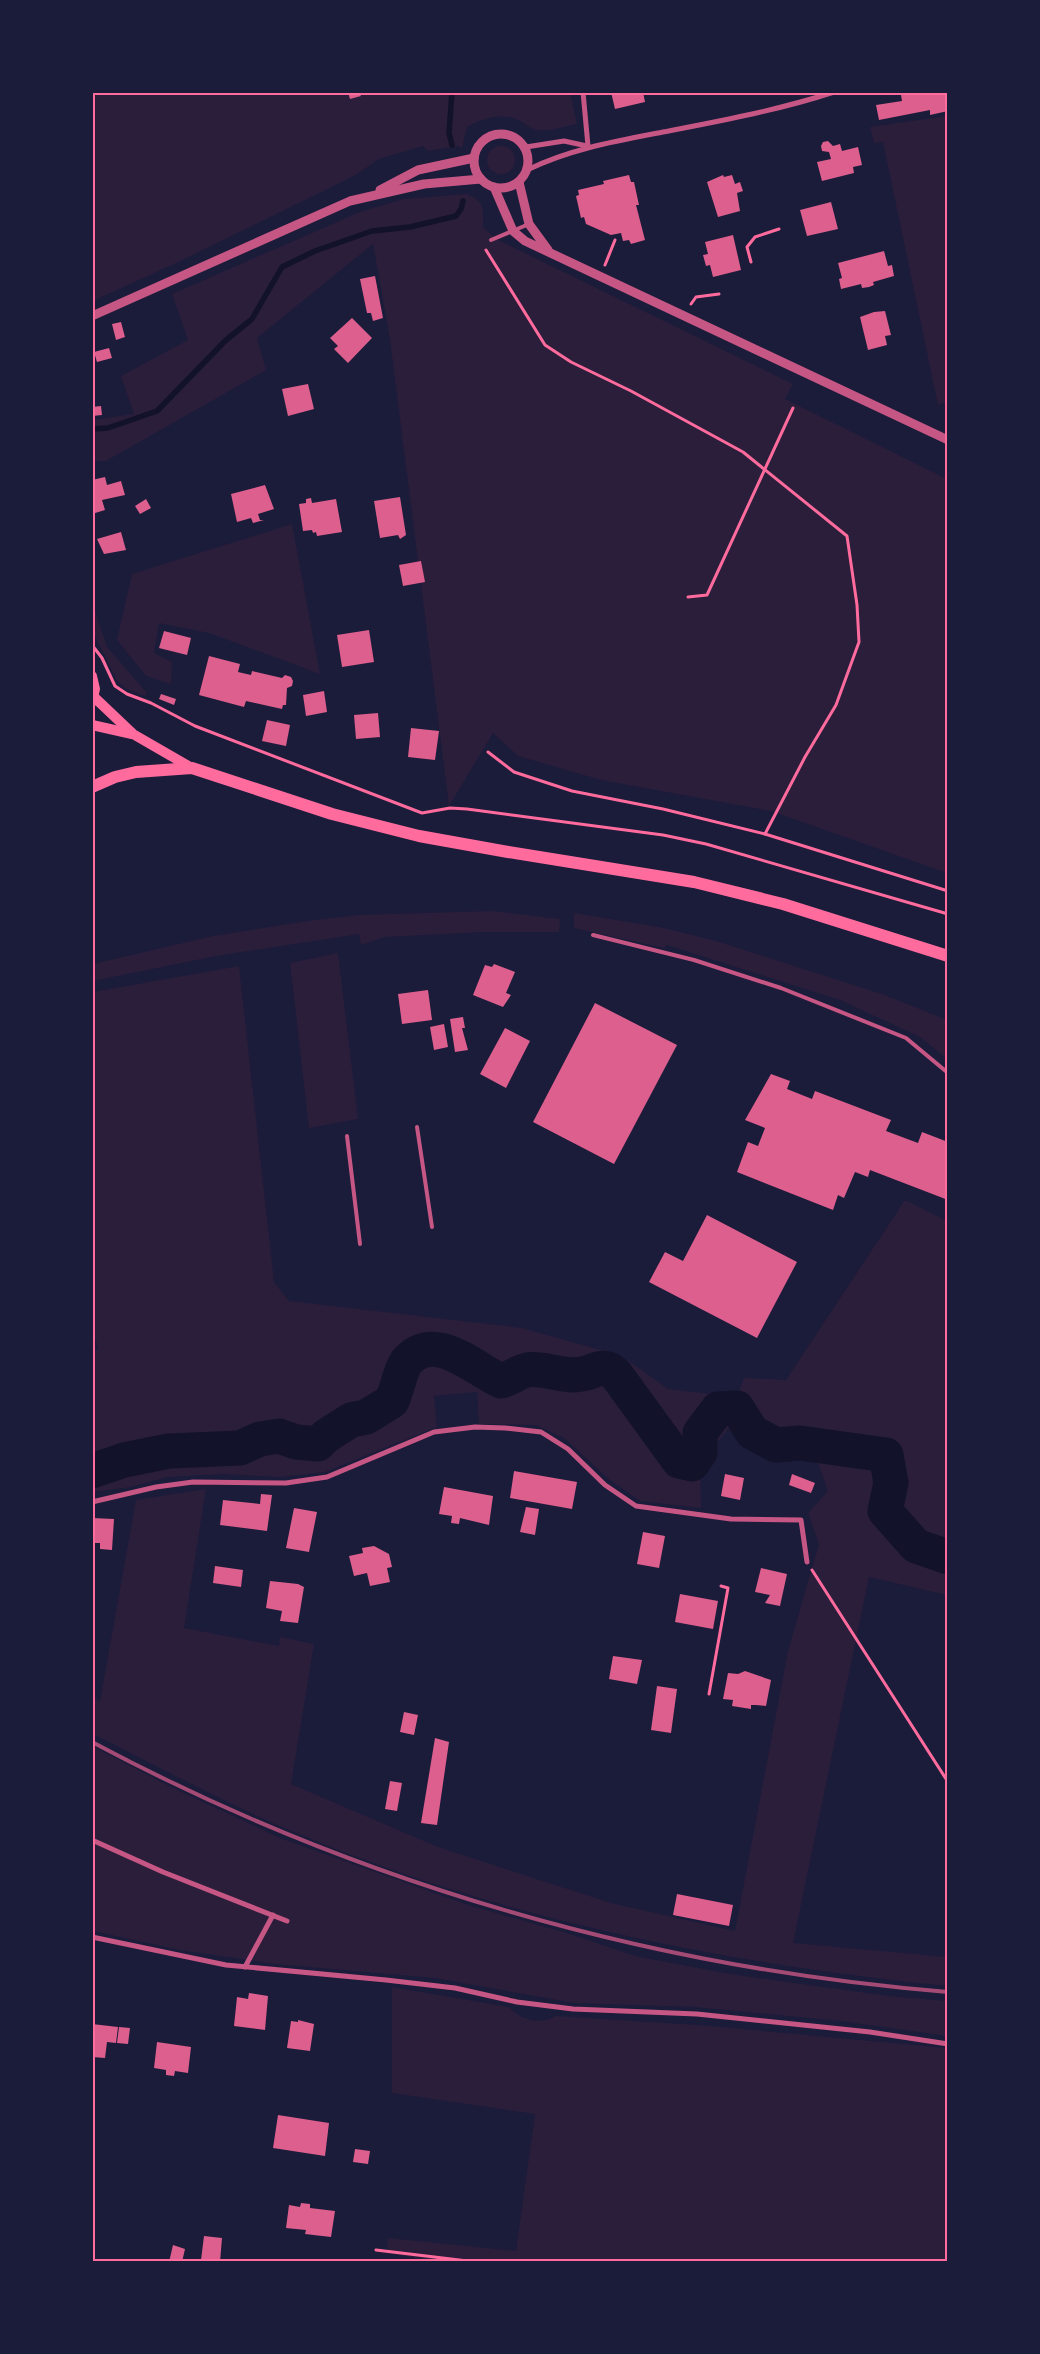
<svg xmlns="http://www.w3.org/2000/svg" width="1040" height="2354" viewBox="0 0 1040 2354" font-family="Jost,sans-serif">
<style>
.green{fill:#2a1e3b}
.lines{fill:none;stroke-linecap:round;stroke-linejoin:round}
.stream{stroke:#12122b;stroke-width:5.5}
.river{stroke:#12122b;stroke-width:35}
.building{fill:#dd5f8e}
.path{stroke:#ff6b9d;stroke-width:3}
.service{stroke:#c65784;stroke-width:4}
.minor{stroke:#c65784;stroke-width:5}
.tertiary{stroke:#c65784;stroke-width:9}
.secondary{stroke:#ff6b9d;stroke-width:10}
.primary{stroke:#ff6b9d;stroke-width:12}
.rail{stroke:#a44b75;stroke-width:4}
.neatline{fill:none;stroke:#ff6b9d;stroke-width:2}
</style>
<rect width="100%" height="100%" fill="#1b1b3a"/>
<!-- green -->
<g class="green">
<path d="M93,93H570L577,124C565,126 550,132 538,130C530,129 526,124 520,121C502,112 484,118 467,127L462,148L458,146L428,151L423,146L379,159L354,176L174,264L93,301Z"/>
<polygon points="947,116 948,401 938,405 883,142 874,143 870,127"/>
<circle cx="501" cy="160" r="14"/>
<path d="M467,194C486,202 483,209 483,227L496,239L793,384L785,399L947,479V873L771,811L601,780L518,756L493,733L449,806L390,339L373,244L257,338L266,370L106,461H93L92,420L134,414L121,376L188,340L172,294L360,212L403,199Z"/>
<polygon points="292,524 320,674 209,633 159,623 154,653 172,662 171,684 146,676 117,640 132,574"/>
<polygon points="92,602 107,647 147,693 145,696 125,688 117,681 93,632"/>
<polygon points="493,911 560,919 559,932 483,932 385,937 361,945 359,934 216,956 93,981 93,964 213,936 314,920 359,915"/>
<polygon points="574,913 664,928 716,941 882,994 947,1020 947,1059 920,1037 840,1000 667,945 664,948 574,928"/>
<polygon points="338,953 358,1119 309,1128 290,963"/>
<path d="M239,966L274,1282L289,1301L522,1328L622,1356L668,1389L737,1397L744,1378L786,1380L905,1200L947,1221V1595L869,1577L793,1943L947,1957V1986C722,1963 496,1918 287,1829C221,1801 157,1766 93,1734L92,1696L100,1701L136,1500L206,1489L184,1628L279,1646L280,1637L314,1644L291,1784L438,1847L611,1903L735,1931L788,1651L819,1544L808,1513L828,1491L815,1455L763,1453L728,1429L700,1464L701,1508L640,1501L610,1480L564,1438L536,1425L479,1424L477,1392L434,1396L437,1427L325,1472L280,1477L223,1474L167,1477L131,1487L93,1492L92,1352L98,1349L92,1325L93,992Z"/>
<polygon points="92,1746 173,1788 280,1838 468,1905 570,1934 635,1956 730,1974 889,1996 947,2001 947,2036 841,2021 695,2007 574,2003 435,1978 275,1964 180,1950 93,1931"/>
<path d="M392,1987L509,2007C522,2021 540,2025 556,2016L698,2025L947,2048V2261L437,2262L387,2253L388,2238L516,2251L535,2114L392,2093Z"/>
</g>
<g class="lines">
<!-- stream -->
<g class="stream">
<polyline points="452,92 449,133 452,145"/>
<polyline points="92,429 108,428 157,411 226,340 252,319 282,267 315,251 372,231 410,227 456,216 461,209 463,201"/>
</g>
<!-- river -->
<path class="river" d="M92,1471L124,1460L169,1451L240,1448L260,1439L279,1436L296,1442L318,1444L326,1436L351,1420L366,1417L392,1401C396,1392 402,1366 407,1361C436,1330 474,1369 501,1381C510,1379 518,1372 527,1370C544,1367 564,1378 582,1374C595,1372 602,1363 615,1373L679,1461L692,1464L700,1452V1433L718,1409L737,1408L752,1432L776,1445L800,1443L886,1455L891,1483L885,1511L916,1546L948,1557"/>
</g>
<!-- building -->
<g class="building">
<polygon points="348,92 359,92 361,96 350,99"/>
<polygon points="611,92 643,92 645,102 615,109"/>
<polygon points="914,92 948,92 948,111 930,115 930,110 879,120 876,105 902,101 901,95"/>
<polygon points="828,141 833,146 840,144 842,151 858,147 862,165 853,167 854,173 822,181 817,162 831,159 829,152 822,151 821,146 823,142"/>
<polygon points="629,175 631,182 634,182 639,205 636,205 645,240 631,244 629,240 623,241 621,233 611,235 586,224 584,217 581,218 576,196 579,195 578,190 604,184 603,181"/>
<polygon points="723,175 724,177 732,175 735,184 740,182 743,191 737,193 740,211 718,217 707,182"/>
<polygon points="831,202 838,229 807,236 800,210"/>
<polygon points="733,235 741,270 713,277 710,265 706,266 703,255 708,254 705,242"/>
<polygon points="884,251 888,266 892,265 894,276 873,282 874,285 869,287 862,288 861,284 841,289 839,279 842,278 838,263"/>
<polygon points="375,276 383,318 373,321 371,313 367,313 360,279"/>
<polygon points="885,311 891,335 885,336 887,345 868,350 860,317 874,312"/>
<polygon points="352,318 372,338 348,363 334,349 338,346 330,338"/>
<polygon points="121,322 125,337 116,340 112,324"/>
<polygon points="109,348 112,358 97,362 94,352"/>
<polygon points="308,384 314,409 288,416 282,389"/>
<polygon points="101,406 102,415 92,416 92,407"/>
<polygon points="105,477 107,485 121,481 125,495 102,500 105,510 92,514 92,480"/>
<polygon points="265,485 274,509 258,514 260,520 264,520 253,523 251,518 237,522 231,494"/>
<polygon points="400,497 406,535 400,539 398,535 380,538 374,501"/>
<polygon points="311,498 312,503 336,499 342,532 317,536 316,532 313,533 312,530 303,531 299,504 306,503 306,499"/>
<polygon points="146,499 151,508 140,514 135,506"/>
<polygon points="121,532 126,550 104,554 97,539"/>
<polygon points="421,561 425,582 403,586 399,565"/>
<polygon points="369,630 374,662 342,667 337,635"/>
<polygon points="164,631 191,638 187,655 159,648"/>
<polygon points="209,656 240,664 238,672 251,675 252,671 282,678 285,675 291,677 293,681 292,686 287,688 286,705 283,705 282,709 246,701 244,707 199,695"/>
<polygon points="324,691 327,712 306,716 303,695"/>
<polygon points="161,694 176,699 174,705 159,699"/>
<polygon points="378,713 380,737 356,739 354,715"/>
<polygon points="267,720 290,725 286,746 262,741"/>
<polygon points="411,728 439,731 435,760 408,757"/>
<polygon points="494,964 515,972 506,993 511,995 503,1007 473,995 485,965 492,967"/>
<polygon points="428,990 432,1020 402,1024 398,994"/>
<polygon points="595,1003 677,1045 614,1164 533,1122"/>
<polygon points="463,1017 465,1028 462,1028 468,1050 455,1052 450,1019"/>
<polygon points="444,1024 448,1047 434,1050 430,1027"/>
<polygon points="505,1028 530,1041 506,1088 480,1074"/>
<polygon points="771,1074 790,1081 787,1089 812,1099 815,1091 891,1120 886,1131 918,1143 922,1132 948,1142 948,1200 870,1170 868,1177 855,1172 844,1198 838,1195 833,1210 737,1172 748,1142 758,1146 765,1128 745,1120"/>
<polygon points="707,1215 797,1262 757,1338 649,1282 665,1252 683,1261"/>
<polygon points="514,1471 577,1482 572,1509 510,1498"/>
<polygon points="725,1474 744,1478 740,1500 721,1496"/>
<polygon points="792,1474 815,1483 811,1493 789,1485"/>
<polygon points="444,1487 493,1496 489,1525 460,1518 459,1524 451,1523 452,1516 439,1514"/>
<polygon points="261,1494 272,1495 267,1531 220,1525 223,1500 260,1504"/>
<polygon points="526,1507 539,1509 535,1535 520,1532"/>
<polygon points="294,1508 317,1512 309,1552 286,1548"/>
<polygon points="92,1518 114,1519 112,1550 100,1549 100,1543 92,1543"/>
<polygon points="643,1532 665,1536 659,1568 637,1564"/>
<polygon points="374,1546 389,1554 392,1567 387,1568 390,1582 370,1586 367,1573 354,1576 349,1556 363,1553 362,1548"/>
<polygon points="215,1566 243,1570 241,1587 213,1583"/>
<polygon points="761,1568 787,1574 780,1606 765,1603 770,1595 755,1592"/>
<polygon points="270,1581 298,1584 304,1587 298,1623 280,1621 282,1611 266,1608"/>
<polygon points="680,1594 718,1601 713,1629 675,1622"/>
<polygon points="613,1656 642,1660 637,1684 609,1679"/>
<polygon points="745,1671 771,1680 766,1706 756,1705 751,1705 751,1709 732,1706 733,1700 723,1699 728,1673 738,1674"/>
<polygon points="657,1686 677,1689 671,1733 651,1730"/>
<polygon points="404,1712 418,1715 414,1735 400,1732"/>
<polygon points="435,1738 449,1742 437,1825 421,1823"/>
<polygon points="390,1781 402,1783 397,1811 385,1809"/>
<polygon points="677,1894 733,1905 729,1926 673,1915"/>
<polygon points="249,1993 268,1996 265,2030 234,2026 237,1997 248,1999"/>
<polygon points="298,2020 314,2024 310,2051 287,2048 291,2021 298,2022"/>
<polygon points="92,2024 118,2027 116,2043 107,2042 105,2058 92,2057"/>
<polygon points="119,2027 130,2028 128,2044 117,2043"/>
<polygon points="157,2042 191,2047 188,2073 175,2071 174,2076 166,2075 166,2070 154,2068"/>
<polygon points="278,2115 329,2123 325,2156 273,2148"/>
<polygon points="355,2149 370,2151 368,2164 353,2162"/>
<polygon points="301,2203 310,2204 310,2208 335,2211 331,2237 305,2234 306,2230 286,2228 289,2205 300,2207"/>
<polygon points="204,2236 222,2238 220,2262 201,2260"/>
<polygon points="173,2245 185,2249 182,2262 169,2262"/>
</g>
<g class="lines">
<!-- path -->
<g class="path">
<polyline points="486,250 545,345 571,362 631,391 743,452 847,536 857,605 859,642 836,705 805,757 765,834"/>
<polyline points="751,262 747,247 755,237 779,229"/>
<polyline points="605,265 615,240"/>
<polyline points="691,304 696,297 719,294"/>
<polyline points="688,597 707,595 793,408"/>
<polyline points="92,645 102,658 115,686 127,694 151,703 195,726 422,813 450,808 467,809 663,835 706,844 948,914"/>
<polyline points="488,752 514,772 572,791 663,809 765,834 948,891"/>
<polyline points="812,1570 948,1782"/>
<polyline points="709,1694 728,1588 721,1586"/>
<polyline points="376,2250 476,2262"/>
</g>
<!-- service -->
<g class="service">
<polyline points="491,240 529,224"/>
<polyline points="593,935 694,960 781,988 906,1038 948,1073"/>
<polyline points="417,1127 432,1227"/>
<polyline points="347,1136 360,1244"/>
</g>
<!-- minor -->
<g class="minor">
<polyline points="583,92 588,146"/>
<polyline points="526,147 564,141 587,146"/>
<path d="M527,170C570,149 616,141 663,132C720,121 779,110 834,92"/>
<polyline points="92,1502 156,1487 193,1482 286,1483 327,1477 434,1432 475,1427 505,1428 541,1432 568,1449 605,1485 636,1506 731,1519 801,1520 807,1562"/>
<polyline points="92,1840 163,1872 287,1921"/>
<polyline points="92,1937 226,1965 386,1980 455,1988 517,2002 573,2009 697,2014 870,2032 948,2044"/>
<polyline points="245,1967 273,1915"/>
</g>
<!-- tertiary -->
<g class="tertiary">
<circle cx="501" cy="161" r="27"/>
<polyline points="519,182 529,224 548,250"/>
<polyline points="494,187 513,231 525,241 948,440"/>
<polyline points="380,190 418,170 474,158"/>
<polyline points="92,316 350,201 424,184 481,179"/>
</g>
<!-- secondary -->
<g class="secondary">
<polyline points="92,676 95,689 92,702"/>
<polyline points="94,697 133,734 192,768"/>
<polyline points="92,725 132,734"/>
</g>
<!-- primary -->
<polyline class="primary" points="92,787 115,777 136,772 192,768 332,814 419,836 508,852 694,882 783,904 948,956"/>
<!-- rail -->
<path class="rail" d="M92,1742C356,1883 650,1968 948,1992"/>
</g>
<!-- border -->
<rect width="1040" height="2354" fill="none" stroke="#1b1b3a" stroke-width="188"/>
<rect x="94" y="94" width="852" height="2166" class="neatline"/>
</svg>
